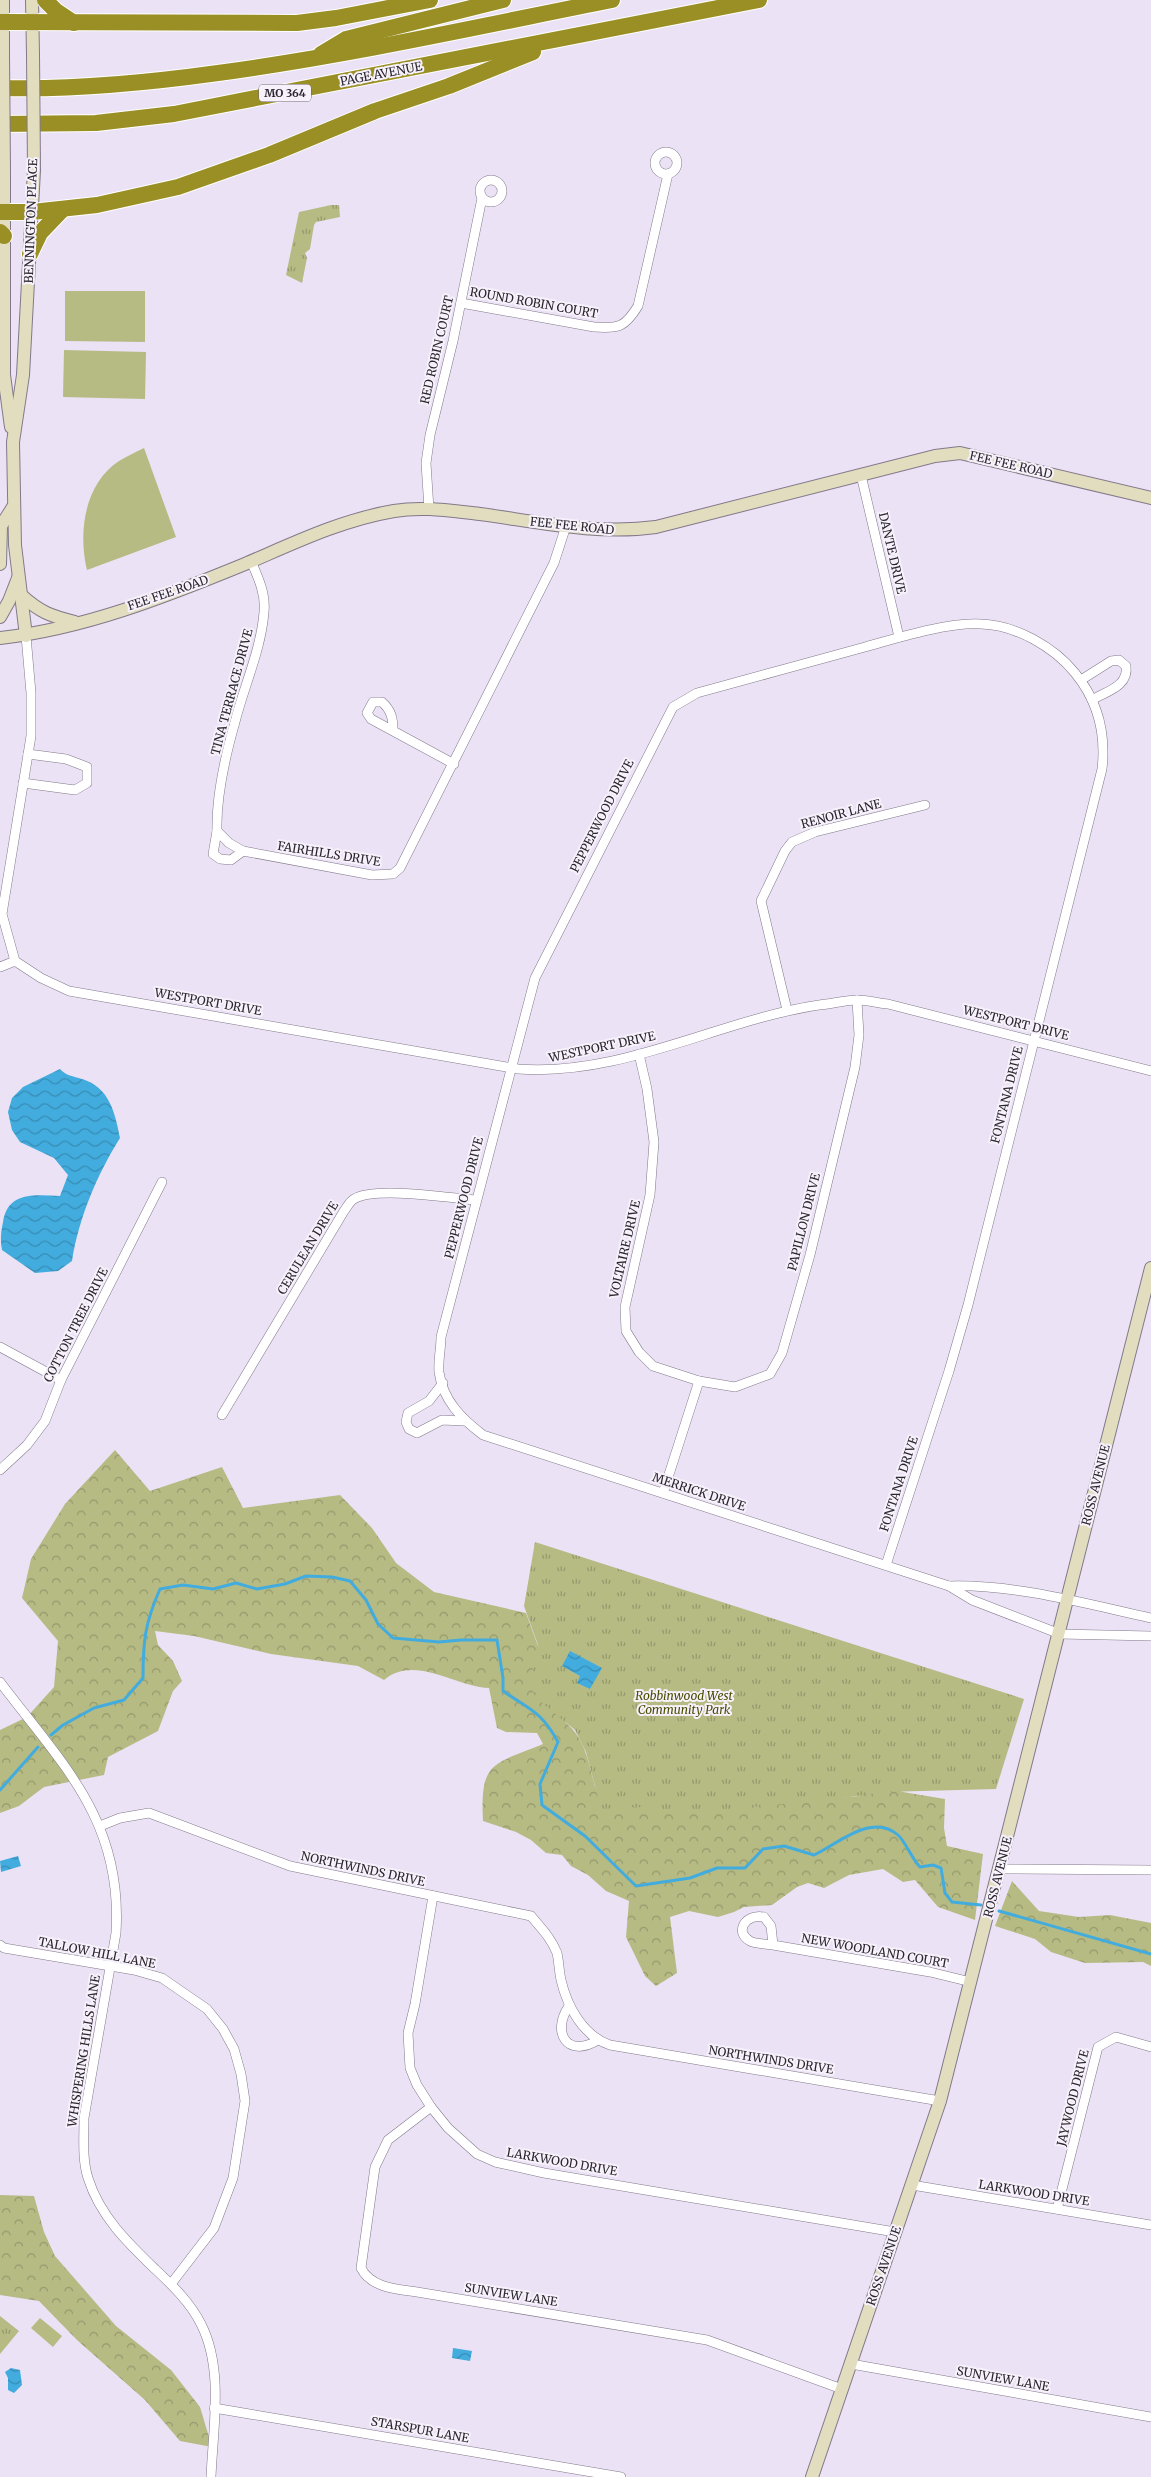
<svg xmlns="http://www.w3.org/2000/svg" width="1151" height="2477" viewBox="0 0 1151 2477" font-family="Merriweather,serif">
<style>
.green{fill:#b6bb84}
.forest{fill:url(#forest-crowns)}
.park{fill:url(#park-tufts)}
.water{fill:url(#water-waves)}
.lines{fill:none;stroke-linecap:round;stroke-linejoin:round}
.stream{stroke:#42acde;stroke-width:3}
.street-casing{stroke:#82798a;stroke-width:10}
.secondary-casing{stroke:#82798a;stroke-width:14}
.highway-casing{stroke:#fff;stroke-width:18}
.street{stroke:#fff;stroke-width:9}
.secondary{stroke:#e1ddbe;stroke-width:12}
.highway{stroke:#9a8f25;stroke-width:16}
.secondary-bridge-casing{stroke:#82798a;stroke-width:14;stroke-linecap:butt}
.secondary-bridge{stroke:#e1ddbe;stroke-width:12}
.labels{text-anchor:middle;stroke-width:4;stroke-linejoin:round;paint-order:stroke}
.shield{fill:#f7f1fc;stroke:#68636b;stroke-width:1}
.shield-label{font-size:11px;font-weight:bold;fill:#2a262d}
.street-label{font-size:12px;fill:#2a262d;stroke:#f7f1fc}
.park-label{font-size:12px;font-style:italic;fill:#494c00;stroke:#f7f1fc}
</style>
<defs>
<pattern id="forest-crowns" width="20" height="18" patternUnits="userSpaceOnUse" patternTransform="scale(1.25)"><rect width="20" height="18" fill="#b6bb84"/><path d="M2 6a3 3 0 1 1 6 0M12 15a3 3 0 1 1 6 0" fill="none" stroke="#94986c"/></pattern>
<pattern id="park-tufts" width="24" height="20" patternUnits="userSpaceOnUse" patternTransform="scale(1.25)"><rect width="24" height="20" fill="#b6bb84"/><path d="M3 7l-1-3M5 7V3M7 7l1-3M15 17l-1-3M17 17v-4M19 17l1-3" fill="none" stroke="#94986c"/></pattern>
<pattern id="water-waves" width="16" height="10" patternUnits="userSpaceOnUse" patternTransform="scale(1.25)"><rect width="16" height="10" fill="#42acde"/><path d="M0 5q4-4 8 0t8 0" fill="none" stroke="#378cb4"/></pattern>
</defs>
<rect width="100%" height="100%" fill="#ebe2f5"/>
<!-- green -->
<g class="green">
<polygon points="65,291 145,291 145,342 65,341"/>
<polygon points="64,350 146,352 145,399 63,397"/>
<path d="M144,448L176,537L87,570C78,533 84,484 119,461C127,456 136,452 144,448Z"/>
<polygon points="40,2318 62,2336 53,2347 31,2328"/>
</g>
<!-- forest -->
<g class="forest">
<path d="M115,1450L150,1491L222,1467L243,1508L340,1495L372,1528L396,1563L434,1592L526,1613L566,1723C585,1738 589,1764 595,1787L657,1810H710L859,1796L868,1776L903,1792L945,1799L944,1828L947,1846L983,1854L975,1920L938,1907L915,1880L903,1882L883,1869L849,1875L824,1888L808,1883L797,1887L772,1905L744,1907L734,1912L718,1917L689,1911L670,1917L677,1973L656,1986L645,1976L626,1937L629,1901L606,1891L588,1875L571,1866L562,1855L546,1853L531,1840L516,1832L483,1821C480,1761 492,1765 543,1744L537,1733L506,1732L497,1728L489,1688C455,1687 415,1654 384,1680L358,1666L271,1654L194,1636L155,1631L158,1645L173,1661L182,1681L173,1691L158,1731L108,1757L104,1775L44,1787L19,1806L0,1813V1730L27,1717L54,1687L58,1641L22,1598L31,1559L65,1504Z"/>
<polygon points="1012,1881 1039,1911 1079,1917 1110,1915 1151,1923 1151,1966 1143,1962 1085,1963 1051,1952 1035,1939 995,1926"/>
<polygon points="0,2195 34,2196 44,2232 55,2256 116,2326 171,2370 200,2407 212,2447 180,2441 145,2400 77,2340 39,2301 0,2295"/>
</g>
<!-- park -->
<g class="park">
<polygon points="331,205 339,205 340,217 316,222 314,225 310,249 305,253 307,258 302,283 286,275 299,212"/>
<polygon points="535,1542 1024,1699 996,1789 884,1792 836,1799 676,1814 641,1807 601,1809 586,1752 575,1730 541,1702 529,1686 538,1645 524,1606"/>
<polygon points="0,2316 19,2331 0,2354"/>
</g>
<!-- water -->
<g class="water">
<path d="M60,1069C66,1076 73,1076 82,1079C109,1087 115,1112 120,1138C97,1175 79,1217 72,1261L58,1271L35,1273L2,1250C0,1240 1,1232 3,1222C8,1191 35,1195 60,1196L68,1175L54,1158L20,1142L12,1130L8,1112L12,1098L23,1087Z"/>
<polygon points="570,1651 602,1668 590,1689 577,1683 580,1676 562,1666"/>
<polygon points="18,1856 21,1866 1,1872 0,1861"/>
<polygon points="453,2348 472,2351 470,2361 452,2358"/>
<polygon points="11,2368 20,2370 22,2385 14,2393 8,2390 8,2378 5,2372"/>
</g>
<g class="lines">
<!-- stream -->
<g class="stream">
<path d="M51,1735L63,1725L94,1708L124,1700L143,1678C143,1641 145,1623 160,1589L183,1585L213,1589L236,1583L257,1589L285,1584L306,1576L332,1577L350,1581L366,1600L378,1624L393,1638L439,1642L461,1640H497L503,1678V1691C530,1710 541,1711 558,1742L540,1784L542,1805L585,1836L636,1886L690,1878L717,1868H745L763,1849L784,1846L814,1855C838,1844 872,1812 898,1835C905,1841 912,1859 920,1867L933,1865L941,1868L945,1893L952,1902L981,1905"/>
<polyline points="0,1790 38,1747"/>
<polyline points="999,1911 1151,1954"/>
</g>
<!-- street casing -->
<g class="street-casing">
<g id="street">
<circle cx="666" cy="163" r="11"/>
<circle cx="491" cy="191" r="11"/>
<path d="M461,303L594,327C619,329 625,327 638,306L668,174"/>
<polyline points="861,475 899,637"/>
<polyline points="429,509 426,463 430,435 453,341 482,198"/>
<path d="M251,561C258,577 266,594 264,612C261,650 244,686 235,722C225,757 216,795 217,831L229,843L243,851L372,875L393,874L400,868L554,563L566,526"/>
<path d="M1081,680L1111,661L1119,660L1126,666C1129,686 1107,691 1092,700"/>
<path d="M393,730C393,718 391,710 382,702H373L367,713L371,719L454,764"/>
<polyline points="23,783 75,790 87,783 87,767 66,759 28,754"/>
<polyline points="217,831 213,854 220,859 231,860 243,851"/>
<polyline points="15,961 2,914 31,736 31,693 26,636"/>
<path d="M0,967L15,961L41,978L69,991L518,1069C622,1077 719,1020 819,1005C832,1004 845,1000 857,1000C867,1000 878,1003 888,1004L1151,1071"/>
<polyline points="787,1010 761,901 785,851 792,842 815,832 925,805"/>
<polyline points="639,1054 647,1089 654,1142 650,1195 625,1307 626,1331 639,1352 653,1366 699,1381 735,1387 770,1374 782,1353 810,1255 855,1067 859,1035 857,1000"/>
<polyline points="0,1347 61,1380"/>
<polyline points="443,1383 429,1401 408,1413 406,1422 409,1429 417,1433 442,1420 464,1421"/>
<path d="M222,1415L344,1211C347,1207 350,1201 354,1199C375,1186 450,1198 475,1200"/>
<polyline points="0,1470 27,1445 45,1421 61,1380 162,1182"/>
<polyline points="663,1493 699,1381"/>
<path d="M886,1565L949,1371L968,1305L1102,769C1106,734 1098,701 1075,673C1054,647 1016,625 981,624C948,622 897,638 865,647C809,662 753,678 697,693L673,707L535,978L441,1337C441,1348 438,1361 439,1372C443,1401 462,1419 483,1435L949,1586L972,1600L1060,1634L1151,1636"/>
<path d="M949,1586C1015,1584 1087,1604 1151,1618"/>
<path d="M0,1682C63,1765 123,1821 116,1933L84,2118C84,2138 82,2159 88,2178C100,2216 127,2242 155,2269C172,2285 190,2302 201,2324C224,2369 213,2428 211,2477"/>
<path d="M100,1826L120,1818L149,1813L290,1866L531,1916C541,1928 551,1938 557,1953C559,1962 559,1971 561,1980C567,2006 583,2036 610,2045L940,2101"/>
<polyline points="1000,1869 1151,1870"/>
<polyline points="433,1896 415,2004 408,2033 410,2068 417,2085 431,2107 448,2128 477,2154 495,2162 544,2173 895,2232"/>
<polyline points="0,1945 4,1948 134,1970 162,1978 207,2009 223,2029 234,2049 241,2074 245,2101 233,2178 214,2228 171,2284"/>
<path d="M773,1945C767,1944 755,1944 750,1941C733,1931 747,1913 764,1917L771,1926L773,1945L930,1972L971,1982"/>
<path d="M569,2006C551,2032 567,2059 598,2040"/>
<path d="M431,2107L388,2140L375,2167L361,2268C371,2288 397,2289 417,2292L707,2340L842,2389"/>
<polyline points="912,2185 1151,2225"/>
<polyline points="1057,2209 1098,2047 1116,2037 1151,2047"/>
<polyline points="851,2364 1151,2417"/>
<polyline points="214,2408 621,2477"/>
</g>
</g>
<!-- secondary casing -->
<g class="secondary-casing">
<g id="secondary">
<polyline points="3,0 3,54"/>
<polyline points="32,0 33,54"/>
<polyline points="4,170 4,375 11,427"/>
<polyline points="0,564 1,526 13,507"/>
<path d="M21,595C40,612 50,616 75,622"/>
<polyline points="0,617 9,601 18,578"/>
<polyline points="26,636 15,545 13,442 23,375 34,170"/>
<path d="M0,638C84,629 167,596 245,564C294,543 341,520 394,511C423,506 451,511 480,514C539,522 597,535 656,527L935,456L960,453L1151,498"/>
<polyline points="812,2477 940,2101 1151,1268"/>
</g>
</g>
<!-- highway casing -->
<g class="highway-casing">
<g id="highway">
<polyline points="45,0 56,11 74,23"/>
<polyline points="0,22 297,23 336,18 430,0"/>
<polyline points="321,54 346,39 503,0"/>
<path d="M0,88C74,90 146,83 218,73C351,55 481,26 612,0"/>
<polyline points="0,124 96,123 174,114 759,0"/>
<polyline points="0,212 32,212 97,205 178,187 269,155 375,111 449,86 533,52"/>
<polyline points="0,232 4,236"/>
<polyline points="30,254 40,233 63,209"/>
</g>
</g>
<!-- street -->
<use href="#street" class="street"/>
<!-- secondary -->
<use href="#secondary" class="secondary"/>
<!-- highway -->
<use href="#highway" class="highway"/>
<!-- secondary-bridge casing -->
<g class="secondary-bridge-casing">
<g id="secondary-bridge">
<polyline points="3,54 4,170"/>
<polyline points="33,54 34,170"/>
</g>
</g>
<!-- secondary-bridge -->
<use href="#secondary-bridge" class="secondary-bridge"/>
</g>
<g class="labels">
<!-- shield labels -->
<rect class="shield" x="259" y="84.5" width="52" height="17" rx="4"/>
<g class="shield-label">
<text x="285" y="97">MO 364</text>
</g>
<!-- street labels -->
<g class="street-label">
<text transform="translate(381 74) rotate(-11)" y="4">PAGE AVENUE</text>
<text transform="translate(31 221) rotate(-88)" y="4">BENNINGTON PLACE</text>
<text transform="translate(534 303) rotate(10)" y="4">ROUND ROBIN COURT</text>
<text transform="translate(437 350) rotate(-77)" y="4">RED ROBIN COURT</text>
<text transform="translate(1011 465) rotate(13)" y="4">FEE FEE ROAD</text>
<text transform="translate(572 526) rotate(6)" y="4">FEE FEE ROAD</text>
<text transform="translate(892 553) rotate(77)" y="4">DANTE DRIVE</text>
<text transform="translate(168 593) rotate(-19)" y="4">FEE FEE ROAD</text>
<text transform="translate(232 692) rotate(-75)" y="4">TINA TERRACE DRIVE</text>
<text transform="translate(841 814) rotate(-15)" y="4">RENOIR LANE</text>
<text transform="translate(602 816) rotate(-63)" y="4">PEPPERWOOD DRIVE</text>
<text transform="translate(329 854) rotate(9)" y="4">FAIRHILLS DRIVE</text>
<text transform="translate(208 1002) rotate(10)" y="4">WESTPORT DRIVE</text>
<text transform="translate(1016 1023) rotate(14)" y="4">WESTPORT DRIVE</text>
<text transform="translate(602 1047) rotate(-12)" y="4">WESTPORT DRIVE</text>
<text transform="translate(1007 1095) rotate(-76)" y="4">FONTANA DRIVE</text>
<text transform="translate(464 1198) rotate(-76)" y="4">PEPPERWOOD DRIVE</text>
<text transform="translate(804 1222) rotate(-76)" y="4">PAPILLON DRIVE</text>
<text transform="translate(308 1248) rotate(-59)" y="4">CERULEAN DRIVE</text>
<text transform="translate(625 1249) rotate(-77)" y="4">VOLTAIRE DRIVE</text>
<text transform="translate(76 1325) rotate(-63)" y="4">COTTON TREE DRIVE</text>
<text transform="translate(899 1484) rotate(-72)" y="4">FONTANA DRIVE</text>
<text transform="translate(1096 1485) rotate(-76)" y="4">ROSS AVENUE</text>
<text transform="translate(699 1492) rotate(18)" y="4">MERRICK DRIVE</text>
<text transform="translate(363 1869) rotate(12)" y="4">NORTHWINDS DRIVE</text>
<text transform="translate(998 1877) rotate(-76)" y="4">ROSS AVENUE</text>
<text transform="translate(875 1951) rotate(10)" y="4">NEW WOODLAND COURT</text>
<text transform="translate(97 1953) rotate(11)" y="4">TALLOW HILL LANE</text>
<text transform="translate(84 2051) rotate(-81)" y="4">WHISPERING HILLS LANE</text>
<text transform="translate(771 2060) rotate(9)" y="4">NORTHWINDS DRIVE</text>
<text transform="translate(1073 2098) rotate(-76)" y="4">JAYWOOD DRIVE</text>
<text transform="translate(562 2162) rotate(10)" y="4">LARKWOOD DRIVE</text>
<text transform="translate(1034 2193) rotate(9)" y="4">LARKWOOD DRIVE</text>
<text transform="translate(884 2266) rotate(-71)" y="4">ROSS AVENUE</text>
<text transform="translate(511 2295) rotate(9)" y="4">SUNVIEW LANE</text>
<text transform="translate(1003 2379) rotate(10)" y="4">SUNVIEW LANE</text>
<text transform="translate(420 2430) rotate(10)" y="4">STARSPUR LANE</text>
</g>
<!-- park labels -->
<g class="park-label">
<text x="684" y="1700">Robbinwood West<tspan x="684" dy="14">Community Park</tspan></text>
</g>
</g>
</svg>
